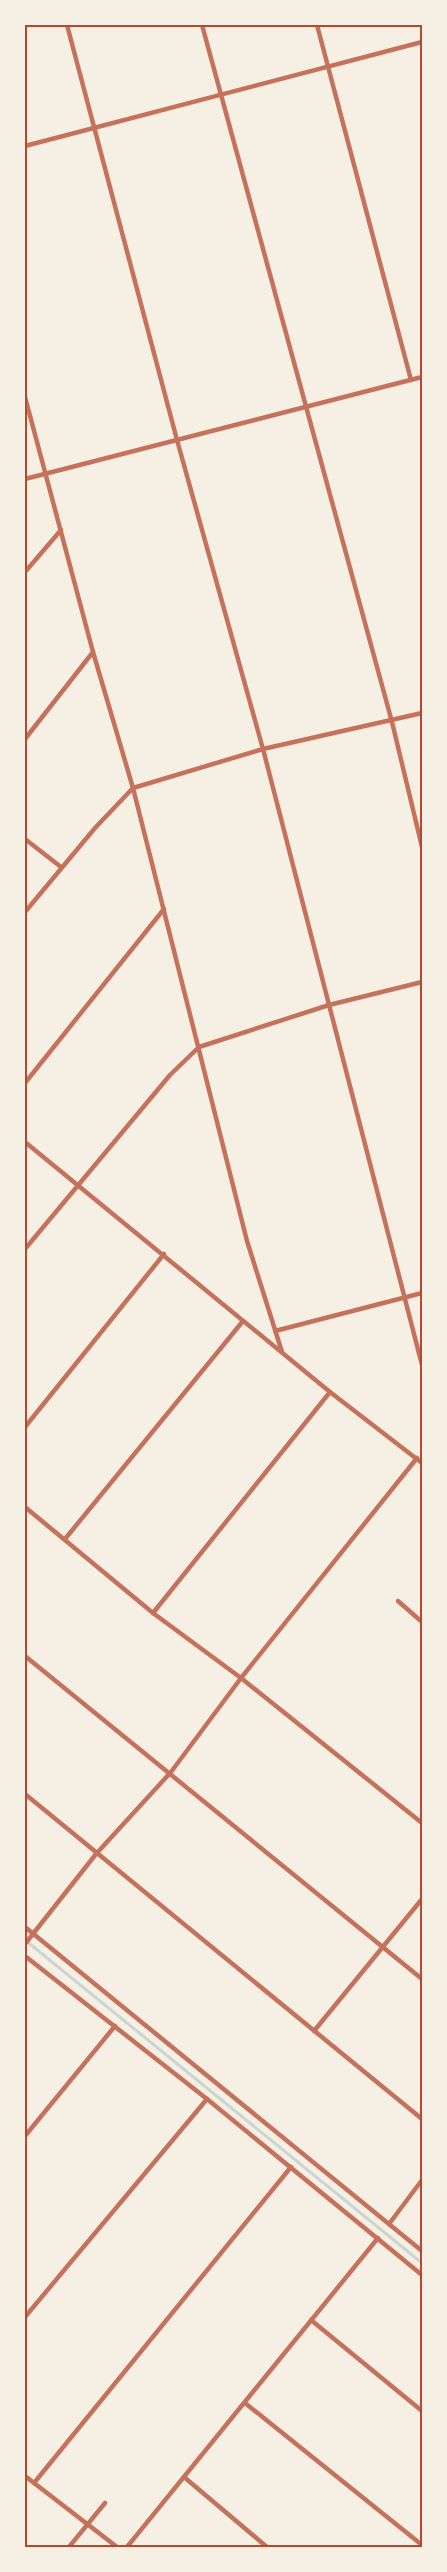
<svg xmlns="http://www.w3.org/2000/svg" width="447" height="2572" viewBox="0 0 447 2572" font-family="'Open Sans',sans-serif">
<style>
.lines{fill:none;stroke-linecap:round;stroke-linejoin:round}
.stream{stroke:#c9d6d2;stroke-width:3}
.minor{stroke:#c5725c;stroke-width:4.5}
.neatline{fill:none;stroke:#b5482f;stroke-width:2}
</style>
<rect width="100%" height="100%" fill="#f6efe4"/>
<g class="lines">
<!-- stream -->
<polyline class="stream" points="25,1940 422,2263"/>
<!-- minor -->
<g class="minor">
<polyline points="67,25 177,440 263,749 422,1365"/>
<polyline points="202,25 392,722 422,847"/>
<polyline points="317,25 411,380"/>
<polyline points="25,146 422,42"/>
<polyline points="25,397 93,652 133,788 247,1241 282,1352"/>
<polyline points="25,479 422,377"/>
<polyline points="25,572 61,530"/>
<polyline points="25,739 93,652"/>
<polyline points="25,839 61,867"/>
<polyline points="25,912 95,828 133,788 263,749 422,713"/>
<polyline points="25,1083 164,909"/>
<polyline points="25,1142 330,1392 422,1463"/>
<polyline points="25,1249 170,1075 199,1047 329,1005 422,982"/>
<polyline points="275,1331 422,1293"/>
<polyline points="25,1427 164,1254"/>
<polyline points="25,1507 153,1613 241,1678 422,1823"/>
<polyline points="65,1539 243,1321"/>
<polyline points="398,1601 422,1622"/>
<polyline points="153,1613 330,1392"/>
<polyline points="25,1656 422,1979"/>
<polyline points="25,1794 422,2119"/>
<polyline points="25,1927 422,2251"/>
<polyline points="25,1944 96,1854 171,1772 241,1678 417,1458"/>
<polyline points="25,1956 207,2099 422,2275"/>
<polyline points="314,2031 422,1899"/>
<polyline points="25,2136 115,2026"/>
<polyline points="389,2224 422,2180"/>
<polyline points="25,2317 207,2099"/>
<polyline points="311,2320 422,2411"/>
<polyline points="245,2403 422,2545"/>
<polyline points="25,2476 117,2547"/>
<polyline points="184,2477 267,2547"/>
<polyline points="34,2483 291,2167"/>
<polyline points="69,2547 105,2503"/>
<polyline points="127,2547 378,2238"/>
</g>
</g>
<!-- border -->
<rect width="447" height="2572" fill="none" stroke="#f6efe4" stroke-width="52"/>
<rect x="26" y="26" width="395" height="2520" class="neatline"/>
</svg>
